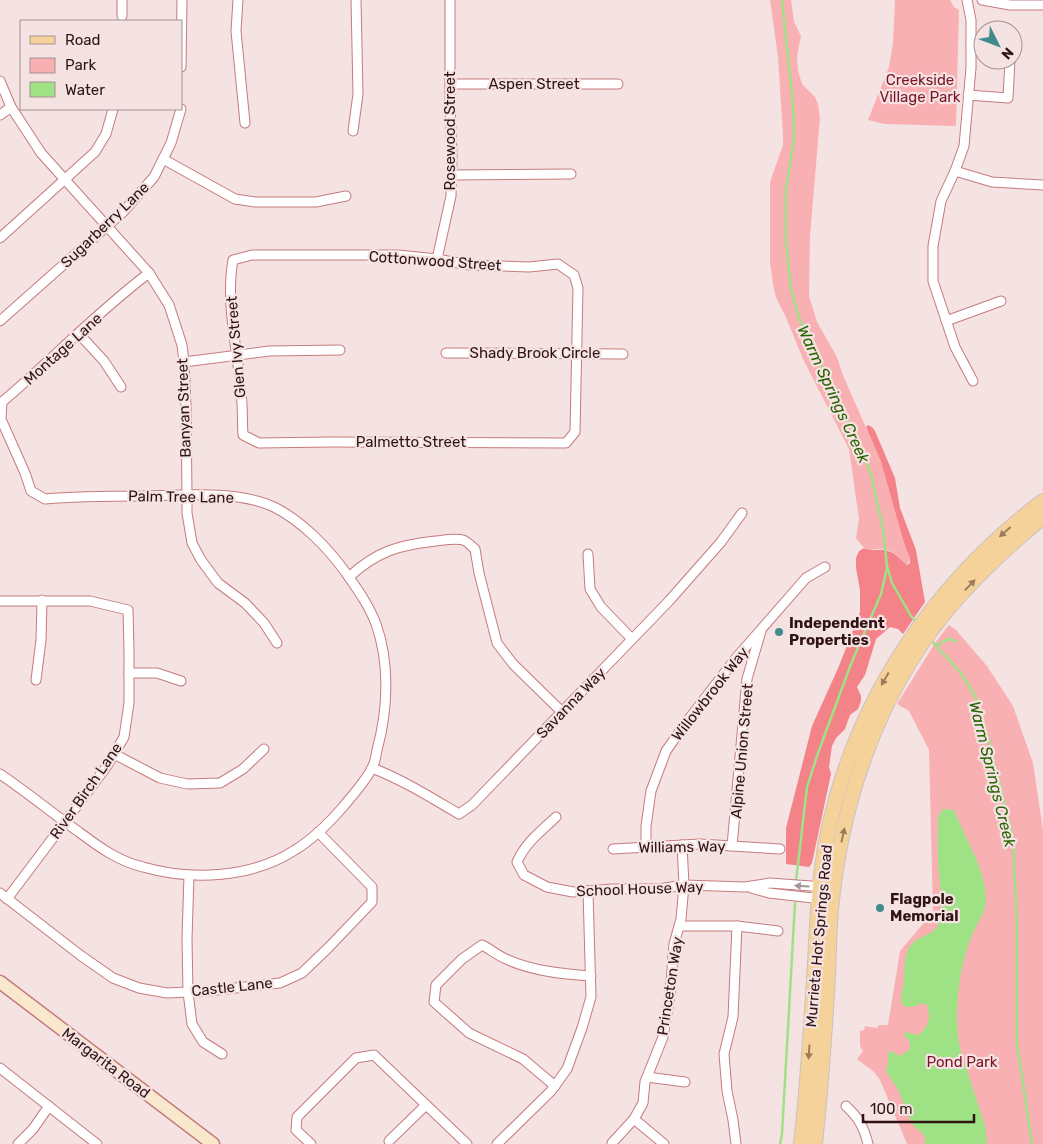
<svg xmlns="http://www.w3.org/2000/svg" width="1043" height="1144" viewBox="0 0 1043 1144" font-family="Rubik,sans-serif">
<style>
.green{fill:#f9b0b2}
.forest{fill:#f48289}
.water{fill:#9fe286}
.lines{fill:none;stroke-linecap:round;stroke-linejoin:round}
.stream{stroke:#9fe286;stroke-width:2.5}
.street-casing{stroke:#c67a7d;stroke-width:11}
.secondary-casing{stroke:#c67a7d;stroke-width:15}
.primary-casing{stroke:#c9c2c2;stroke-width:16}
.street{stroke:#fff;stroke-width:9}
.secondary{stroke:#fae8cc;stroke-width:12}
.primary{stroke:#f5d299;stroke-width:14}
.oneway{fill:#9c7c5d}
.oneway2{fill:#a29595}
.poi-dot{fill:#428b8c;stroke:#f5e3e3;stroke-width:2}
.labels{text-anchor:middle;stroke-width:4.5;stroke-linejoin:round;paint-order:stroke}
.park-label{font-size:15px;fill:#7a1426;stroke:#f5e3e3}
.street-label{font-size:15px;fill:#301314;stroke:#f5e3e3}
.poi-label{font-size:15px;font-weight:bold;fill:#301314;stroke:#f5e3e3;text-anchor:start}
.water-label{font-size:16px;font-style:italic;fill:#2a6504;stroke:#f5e3e3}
</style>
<rect width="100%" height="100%" fill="#f5e3e3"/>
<!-- green -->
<g class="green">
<path d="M770,0H791L794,22L801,36L797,56L798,71L802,84L815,97L818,104L820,118L810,236L809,296L817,322L837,357L842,373L881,462L904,543L910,560L907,565C901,560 896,553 888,550C870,545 871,559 856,538L859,519L849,449L803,359L785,315L777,300L774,290L770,263V182L783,145V135L778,57Z"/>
<polygon points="895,0 950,0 954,7 959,10 956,126 885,124 868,120 889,67 893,43"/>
<polygon points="949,625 956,630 987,666 1013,706 1033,763 1043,830 1043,1144 907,1144 880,1080 874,1072 857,1059 863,1051 860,1046 860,1031 864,1030 865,1026 877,1028 879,1025 888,1025 900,951 933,912 929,750 909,711 897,704 935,643"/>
</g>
<!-- forest -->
<path class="forest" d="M868,425L872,427L875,431L895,478L900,508L916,550L925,602L903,634L898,629L890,627L876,639L865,675L857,687L861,696V701L858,709L850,715L845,729L836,738L832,746L829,767L831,774L812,863L809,867L786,864V828L812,726L839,666L860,612V590L856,568V558L859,551L864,548C870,552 877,549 884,550C894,551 900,559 907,565L910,563V559L904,543L881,462L866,427Z"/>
<!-- water -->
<path class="water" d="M943,809L954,810L956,814C966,841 986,869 986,900C986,913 977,923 972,935C959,966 953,1014 960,1048L985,1126L987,1144H925C927,1136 922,1133 916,1128C909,1122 903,1101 899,1092C895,1084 890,1078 886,1071L888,1064V1053L891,1051L900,1056L910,1049V1042L904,1035L906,1032L918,1035C929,1028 931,1017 927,1005L923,1003L912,1007H906L901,1002C901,995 903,987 904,980C905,967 903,950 915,941C923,935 935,934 939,923C944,907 940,890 939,874C937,855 938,835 938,816Z"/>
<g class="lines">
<!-- stream -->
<g class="stream">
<polyline points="782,0 793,105 794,138 786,190 786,241 791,290 800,321 838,402 858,440 871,475 878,506 883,529 887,566 892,583 911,616 917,623"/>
<polyline points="930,639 961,673 976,698 988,738 1013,838 1017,926 1017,1044 1032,1144"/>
<polyline points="936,646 948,639 956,641"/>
<polyline points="796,881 807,787 818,753 851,664 881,594 887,568"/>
<polyline points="780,1144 782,1134 795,903"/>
</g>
<!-- street casing -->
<g class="street-casing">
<g id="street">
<polyline points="122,0 122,16"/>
<polyline points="238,0 236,31 245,123"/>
<polyline points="967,0 971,20 971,68 964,146 955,171 992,182 1043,185"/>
<polyline points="982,0 1010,5 1043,5"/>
<polyline points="971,45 983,45"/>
<polyline points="181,67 182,0"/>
<polyline points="0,81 11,107 41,153 149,273 169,305 182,345 184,362 186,406 187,495 187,513 192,543 201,560 218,583 245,603 264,623 277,643"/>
<polyline points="450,84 618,84"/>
<polyline points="968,95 1008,98 1010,60"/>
<polyline points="0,115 11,107"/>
<polyline points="353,131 358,94 356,0"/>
<polyline points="163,159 235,199 255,202 316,202 346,196"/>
<polyline points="955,171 941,201 933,246 933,281 955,347 973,381"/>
<polyline points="452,175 571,174"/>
<polyline points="0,238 95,152 106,134 113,109"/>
<path d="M252,255H398L437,259L469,265L529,267L558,264L574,275L578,288L575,432L566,443L330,442L259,443L243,435C242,421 243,407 241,393C238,349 225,304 233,260Z"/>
<polyline points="437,259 451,196 452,156 450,101 450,0"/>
<polyline points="0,321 123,212 154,177 171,143 181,109"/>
<polyline points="946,321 1001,301"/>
<polyline points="79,334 104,361 121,387"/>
<polyline points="446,353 623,354"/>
<polyline points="184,362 269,351 340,350"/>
<polyline points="588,554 590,589 601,607 632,639"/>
<path d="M349,577C377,551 399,545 436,541C444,540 456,538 463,540C467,541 472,547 475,549L479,573L497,643L513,664L562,712"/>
<polyline points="0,601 90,601 128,610 129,651 129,703 124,737 107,766 7,899"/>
<polyline points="129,673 157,673 181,681"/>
<polyline points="36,680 41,640 42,600"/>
<polyline points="114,754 160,778 187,784 220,783 243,769 264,749"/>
<path d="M372,768C403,780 430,797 459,814L472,805L669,601L721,542L742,513"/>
<path d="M0,774C27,792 52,813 79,832C99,847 118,861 143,867C192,881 252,878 295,850C313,839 328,824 342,808C352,796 365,782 372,768C375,763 376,756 377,750C388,710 390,663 376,624C369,605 357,589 346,573C328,548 302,521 274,507C238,490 183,495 143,496C110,496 78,496 45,499L31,491L25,473L1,419L2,402C52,360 97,312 149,273"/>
<path d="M556,817C541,831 526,842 517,862L524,875L547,887L573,892L613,889H658L684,885L745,887L770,883L824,887"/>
<polyline points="732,846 747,679 761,631"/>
<polyline points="646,848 646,826 651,791 666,751 685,724 736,658 806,578 825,567"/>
<polyline points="613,849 700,844 780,849"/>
<polyline points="189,875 187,939 188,992 192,1024 203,1042 222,1054"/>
<polyline points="751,888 769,893 822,899"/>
<polyline points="0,893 80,955 113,978 139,988 167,993 209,991 280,983 302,973 329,947 372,902 372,887 318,832"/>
<polyline points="679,926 737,926 778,931"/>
<polyline points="0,1068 97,1144"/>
<polyline points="647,1077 685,1082"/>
<path d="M555,1086L523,1059L469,1033L434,1002L436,985L462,959L482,945C490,949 497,955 506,959C532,971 563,974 591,976"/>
<path d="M846,1106C858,1117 864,1127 868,1144"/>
<polyline points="634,1119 664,1144"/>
<polyline points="389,1141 426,1105"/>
<polyline points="612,1143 634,1119 643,1103 645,1082 663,1037 670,995 674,944 681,919 684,885 682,845"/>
<polyline points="18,1144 33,1129 49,1106"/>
<polyline points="311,1144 296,1130 297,1117 356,1058 374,1055 467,1144"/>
<polyline points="497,1144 551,1091 567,1069 582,1028 591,997 588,891"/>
<polyline points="736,1144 733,1120 727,1091 724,1054 733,1017 737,926"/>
</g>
</g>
<!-- secondary casing -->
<g class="secondary-casing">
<polyline id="secondary" points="0,982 213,1144"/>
</g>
<!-- primary casing -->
<g class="primary-casing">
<g id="primary">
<path d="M801,1144C808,1084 811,1024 815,963C817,920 819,875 828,832C856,699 934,583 1043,501"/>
<path d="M815,1144C821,1088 825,1031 828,975C829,953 829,932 831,910C841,802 878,693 948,609C977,575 1009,545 1043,517"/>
</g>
</g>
<!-- street -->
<use href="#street" class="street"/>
<!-- secondary -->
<use href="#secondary" class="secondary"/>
<!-- primary -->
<use href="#primary" class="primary"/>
</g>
<!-- one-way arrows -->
<defs><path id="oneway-solid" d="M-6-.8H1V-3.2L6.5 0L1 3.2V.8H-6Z" transform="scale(1.25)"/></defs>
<g class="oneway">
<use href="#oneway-solid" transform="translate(1005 532) rotate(139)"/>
<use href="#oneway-solid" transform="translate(970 585) rotate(-46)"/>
<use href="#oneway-solid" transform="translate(885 679) rotate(120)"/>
<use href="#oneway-solid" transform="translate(843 835) rotate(-78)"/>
<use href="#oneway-solid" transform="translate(809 1052) rotate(94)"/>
</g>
<use class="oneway2" href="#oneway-solid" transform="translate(802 886) rotate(-176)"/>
<!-- markers -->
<g class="poi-dot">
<circle cx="779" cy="632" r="5"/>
<circle cx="880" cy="908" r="5"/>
</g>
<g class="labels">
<!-- park labels -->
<g class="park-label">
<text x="920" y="85">Creekside<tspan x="920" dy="17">Village Park</tspan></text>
<text x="962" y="1067">Pond Park</text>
</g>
<!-- street labels -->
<g class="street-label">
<text x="534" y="89">Aspen Street</text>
<text transform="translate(450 131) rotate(-90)" y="5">Rosewood Street</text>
<text transform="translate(105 225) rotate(-44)" y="5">Sugarberry Lane</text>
<text transform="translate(435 261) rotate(4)" y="5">Cottonwood Street</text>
<text transform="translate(236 347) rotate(-95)" y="5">Glen Ivy Street</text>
<text transform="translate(63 349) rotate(-42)" y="5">Montage Lane</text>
<text x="535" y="358">Shady Brook Circle</text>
<text transform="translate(184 408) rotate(-92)" y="5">Banyan Street</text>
<text x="411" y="447">Palmetto Street</text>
<text transform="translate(181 497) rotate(1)" y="5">Palm Tree Lane</text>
<text transform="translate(710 694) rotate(-52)" y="5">Willowbrook Way</text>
<text transform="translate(571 703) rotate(-46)" y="5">Savanna Way</text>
<text transform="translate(742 751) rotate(-85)" y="5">Alpine Union Street</text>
<text transform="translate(86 791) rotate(-55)" y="5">River Birch Lane</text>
<text transform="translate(682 847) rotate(-1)" y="5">Williams Way</text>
<text transform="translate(640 889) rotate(-2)" y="5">School House Way</text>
<text transform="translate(819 936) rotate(-85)" y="5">Murrieta Hot Springs Road</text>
<text transform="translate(670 986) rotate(-81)" y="5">Princeton Way</text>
<text transform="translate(232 987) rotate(-6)" y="5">Castle Lane</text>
<text transform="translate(106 1063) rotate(37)" y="5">Margarita Road</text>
</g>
<!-- poi labels -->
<g class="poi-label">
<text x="789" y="628">Independent<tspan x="789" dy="17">Properties</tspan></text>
<text x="890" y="904">Flagpole<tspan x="890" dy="17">Memorial</tspan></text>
</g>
<!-- water labels -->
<g class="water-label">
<text transform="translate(834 394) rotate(65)" y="6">Warm Springs Creek</text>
<text transform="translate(993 774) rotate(76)" y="6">Warm Springs Creek</text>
</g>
</g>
<!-- legend -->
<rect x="20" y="20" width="162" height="90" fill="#f5e3e3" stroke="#a69090"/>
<rect x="30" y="36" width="25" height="8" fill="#f5d299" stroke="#a69090"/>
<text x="65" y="45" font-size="15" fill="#301314">Road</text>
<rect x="30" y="58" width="25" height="15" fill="#f9b0b2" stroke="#a69090"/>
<text x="65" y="70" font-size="15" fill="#301314">Park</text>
<rect x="30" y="82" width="25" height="15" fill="#9fe286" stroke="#a69090"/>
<text x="65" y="95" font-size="15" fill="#301314">Water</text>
<!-- north arrow -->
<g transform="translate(998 45) rotate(132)"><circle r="24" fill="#f5e3e3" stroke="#a69090"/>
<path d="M0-4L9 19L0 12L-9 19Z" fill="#428b8c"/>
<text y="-8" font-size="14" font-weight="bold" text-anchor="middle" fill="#301314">N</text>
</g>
<!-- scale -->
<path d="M863 1114v8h111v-8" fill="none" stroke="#301314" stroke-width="2.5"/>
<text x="870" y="1114" font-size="15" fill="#301314" stroke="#f5e3e3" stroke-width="4" paint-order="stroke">100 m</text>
</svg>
